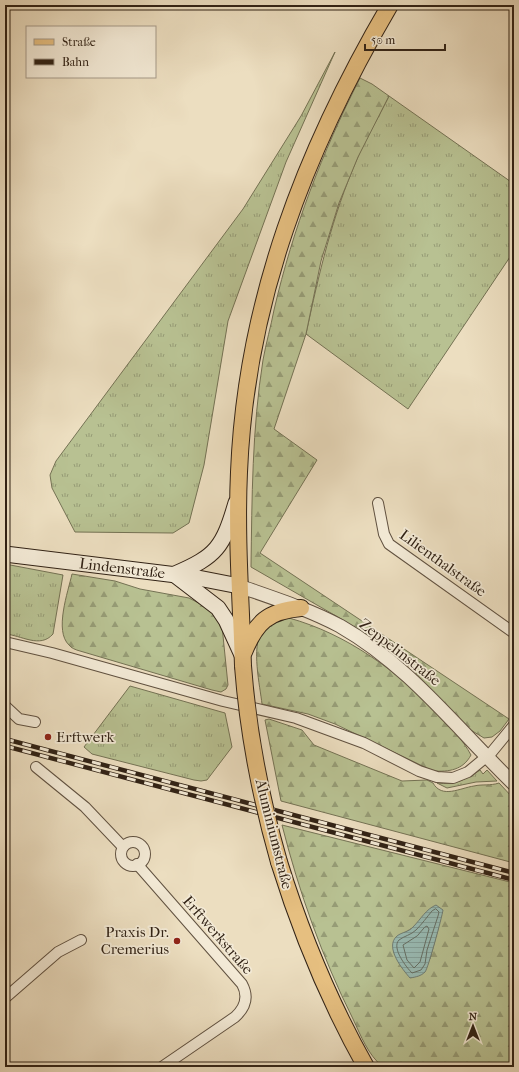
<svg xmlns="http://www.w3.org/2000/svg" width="519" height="1072" viewBox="0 0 519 1072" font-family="'IM FELL French Canon',serif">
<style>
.grass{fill:url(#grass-tufts);stroke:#747254}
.forest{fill:url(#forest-firs);stroke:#747254;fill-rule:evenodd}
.water{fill:url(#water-rules);stroke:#6f7e75}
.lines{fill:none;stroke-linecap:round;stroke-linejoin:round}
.shore{stroke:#656f65;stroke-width:1}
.minor-casing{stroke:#605140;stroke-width:12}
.tertiary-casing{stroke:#605140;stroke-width:15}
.secondary-casing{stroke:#312215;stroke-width:17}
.primary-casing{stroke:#312215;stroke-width:18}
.minor{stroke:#f3ead6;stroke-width:10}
.tertiary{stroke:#f3ead6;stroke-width:13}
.secondary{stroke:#f3ead6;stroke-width:15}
.primary{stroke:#e6bf80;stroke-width:16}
.rail-casing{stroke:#312215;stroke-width:4.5}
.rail{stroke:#f3ead6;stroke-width:3;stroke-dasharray:9;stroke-linecap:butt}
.primary-bridge-casing{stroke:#312215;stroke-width:18;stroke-linecap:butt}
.primary-bridge{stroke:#e6bf80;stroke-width:16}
.poi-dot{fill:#8f2418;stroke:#f3ead6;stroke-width:1.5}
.labels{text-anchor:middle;stroke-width:3.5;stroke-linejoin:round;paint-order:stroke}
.street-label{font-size:15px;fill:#312215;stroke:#f3ead6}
.poi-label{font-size:15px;fill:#312215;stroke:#f3ead6;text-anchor:start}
</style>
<defs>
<pattern id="grass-tufts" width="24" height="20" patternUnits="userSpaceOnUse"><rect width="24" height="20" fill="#b8c192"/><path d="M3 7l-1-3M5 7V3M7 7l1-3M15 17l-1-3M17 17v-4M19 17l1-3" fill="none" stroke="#969c76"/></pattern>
<pattern id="forest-firs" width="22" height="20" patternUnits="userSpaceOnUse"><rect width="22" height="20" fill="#b8c192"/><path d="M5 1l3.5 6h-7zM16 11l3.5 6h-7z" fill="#969c76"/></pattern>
<pattern id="water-rules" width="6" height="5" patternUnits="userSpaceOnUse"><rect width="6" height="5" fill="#99bcb5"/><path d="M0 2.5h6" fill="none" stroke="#84a19b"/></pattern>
</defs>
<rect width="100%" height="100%" fill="#ecdec0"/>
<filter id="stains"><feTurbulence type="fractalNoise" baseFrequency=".005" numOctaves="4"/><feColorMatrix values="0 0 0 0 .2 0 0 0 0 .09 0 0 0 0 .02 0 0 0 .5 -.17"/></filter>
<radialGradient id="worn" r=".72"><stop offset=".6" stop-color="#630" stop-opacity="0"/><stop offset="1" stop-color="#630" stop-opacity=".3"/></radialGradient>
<!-- grass -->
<g class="grass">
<polygon points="335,52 286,162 228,321 204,465 189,523 173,533 75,532 52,488 50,475 56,461 243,209 301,116"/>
<path d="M389,96L514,184V251L408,409L306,334C319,273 332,217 357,159C366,137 379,117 389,96Z"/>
<path d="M5,564L63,575L53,634C40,649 21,635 5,634Z"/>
<polygon points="130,686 225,713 232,747 207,780 201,781 194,780 92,754 84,747"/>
<path d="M480,770L483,774L487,770L497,781L476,782L447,788L437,783C455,785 465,780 480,770Z"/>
</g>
<!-- forest -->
<g class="forest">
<path d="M360,78L372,84L389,96L358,157L339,203L321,261L306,334L274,429L317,460L260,553L509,719L500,731L492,737L484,738L469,729L404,661L343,620L251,567C252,498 252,429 263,360C266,343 271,326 274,310C293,228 322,153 360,78Z"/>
<path d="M72,574L115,581L140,589L189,598L210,609L222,626L228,685L226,689L221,692L212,690L80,651C76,650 71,648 69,645C54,631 68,592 72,574Z"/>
<path d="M289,618C347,634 397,671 439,714C450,726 463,740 471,755C463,770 449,772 433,771L335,724L308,714L262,704C260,686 251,647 262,631C268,624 281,619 289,618Z"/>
<path d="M269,719L302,730L314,745L402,781L427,780L433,783C442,799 460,788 474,786C482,784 490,786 499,783L514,799V863L281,801L265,720Z"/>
<path d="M282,825L514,883V1067H383C368,1055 361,1036 353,1019C322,957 299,892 282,825ZM412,928L438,929L430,959L394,953C393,935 399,937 412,928Z"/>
</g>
<!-- water -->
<path class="water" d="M436,905L443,910C442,917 428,969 425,972C421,976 416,977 410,978C403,970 384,947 397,936C402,932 409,932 413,927C421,919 426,909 436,905Z"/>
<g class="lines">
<!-- shore -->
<g class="shore">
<path d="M436,909L439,912L438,916L427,950L425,964L421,970L412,973C407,968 391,948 399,940C404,936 411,935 416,930C422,924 427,917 432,911Z"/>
<polygon points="425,927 427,926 429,929 420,962 414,968 407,960 403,945 417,936"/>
</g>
<!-- minor casing -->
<g class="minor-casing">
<g id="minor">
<polyline points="378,503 384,534 389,544 514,633"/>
<polyline points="5,642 52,653 223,701 296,718 364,743 419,771 437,777 453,778 468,772 491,753 514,725"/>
<polyline points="5,706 19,719 35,722"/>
<polyline points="36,767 85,807 123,847"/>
<circle cx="133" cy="854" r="12"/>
<path d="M137,864L242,984C249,997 245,1008 235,1017L162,1067"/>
<polyline points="5,998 58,952 81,940"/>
</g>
</g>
<!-- tertiary casing -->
<g class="tertiary-casing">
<path id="tertiary" d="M239,586C273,598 308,609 340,626C410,666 457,729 514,784"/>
</g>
<!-- secondary casing -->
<g class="secondary-casing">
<g id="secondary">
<path id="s1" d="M5,554L193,577L239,586"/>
<path d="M175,574C217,556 223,547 236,503"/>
<polyline points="175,575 218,608 226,620 242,655"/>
</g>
</g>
<!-- primary casing -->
<g class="primary-casing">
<g id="primary">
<path d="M244,652C256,622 268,611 301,608"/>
<path d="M243,666C241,601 236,537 239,472C246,302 305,150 390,5"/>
<path d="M279,862C301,933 330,1003 366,1067"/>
</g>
</g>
<!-- minor -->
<use href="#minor" class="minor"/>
<!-- tertiary -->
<use href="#tertiary" class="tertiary"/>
<!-- secondary -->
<use href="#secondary" class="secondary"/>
<!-- primary -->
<use href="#primary" class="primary"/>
<!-- rail casing -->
<g class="rail-casing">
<g id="rail">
<polyline points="5,739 514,873"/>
<polyline points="5,746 514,880"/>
</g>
</g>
<!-- rail -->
<use href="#rail" class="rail"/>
<!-- primary-bridge casing -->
<g class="primary-bridge-casing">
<path id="primary-bridge" d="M243,666C248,732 261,799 279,862"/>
</g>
<!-- primary-bridge -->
<use href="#primary-bridge" class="primary-bridge"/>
</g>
<!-- markers -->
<g class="poi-dot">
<circle cx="48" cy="737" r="4"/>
<circle cx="177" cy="941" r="4"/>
</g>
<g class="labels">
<!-- street labels -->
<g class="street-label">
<text transform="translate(443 563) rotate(36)" y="5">Lilienthalstraße</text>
<text dy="5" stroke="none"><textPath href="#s1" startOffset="118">Lindenstraße</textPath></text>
<text transform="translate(400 652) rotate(38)" y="5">Zeppelinstraße</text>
<text transform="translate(274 834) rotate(76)" y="5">Aluminiumstraße</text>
<text transform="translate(218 935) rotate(49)" y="5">Erftwerkstraße</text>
</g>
<!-- poi labels -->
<g class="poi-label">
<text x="56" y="742">Erftwerk</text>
<text x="169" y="937" text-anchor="end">Praxis Dr.<tspan x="169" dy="17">Cremerius</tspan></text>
</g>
</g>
<!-- margin -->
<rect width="519" height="1072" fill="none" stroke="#ecdec0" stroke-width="20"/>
<rect x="6" y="6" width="507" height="1060" fill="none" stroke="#312215" stroke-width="2"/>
<rect x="10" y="10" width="499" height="1052" fill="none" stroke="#312215"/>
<!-- legend -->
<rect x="26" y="26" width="130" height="52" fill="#f3ead6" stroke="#a59a89"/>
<rect x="34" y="39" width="20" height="6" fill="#e6bf80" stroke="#a59a89"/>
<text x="62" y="46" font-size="12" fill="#312215">Straße</text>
<rect x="34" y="59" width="20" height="6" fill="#312215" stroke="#a59a89"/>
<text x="62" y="66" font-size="12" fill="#312215">Bahn</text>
<!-- north arrow -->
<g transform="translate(473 1026)" stroke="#f3ead6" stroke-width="3" paint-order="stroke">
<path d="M0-3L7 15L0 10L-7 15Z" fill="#312215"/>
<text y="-6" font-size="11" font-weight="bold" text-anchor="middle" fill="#312215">N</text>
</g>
<!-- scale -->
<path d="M365 44v6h80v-6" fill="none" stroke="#312215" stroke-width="2"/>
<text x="371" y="44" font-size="12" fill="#312215" stroke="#f3ead6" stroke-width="3" paint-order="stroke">50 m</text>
<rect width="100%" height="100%" filter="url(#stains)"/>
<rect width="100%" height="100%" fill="url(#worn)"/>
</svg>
